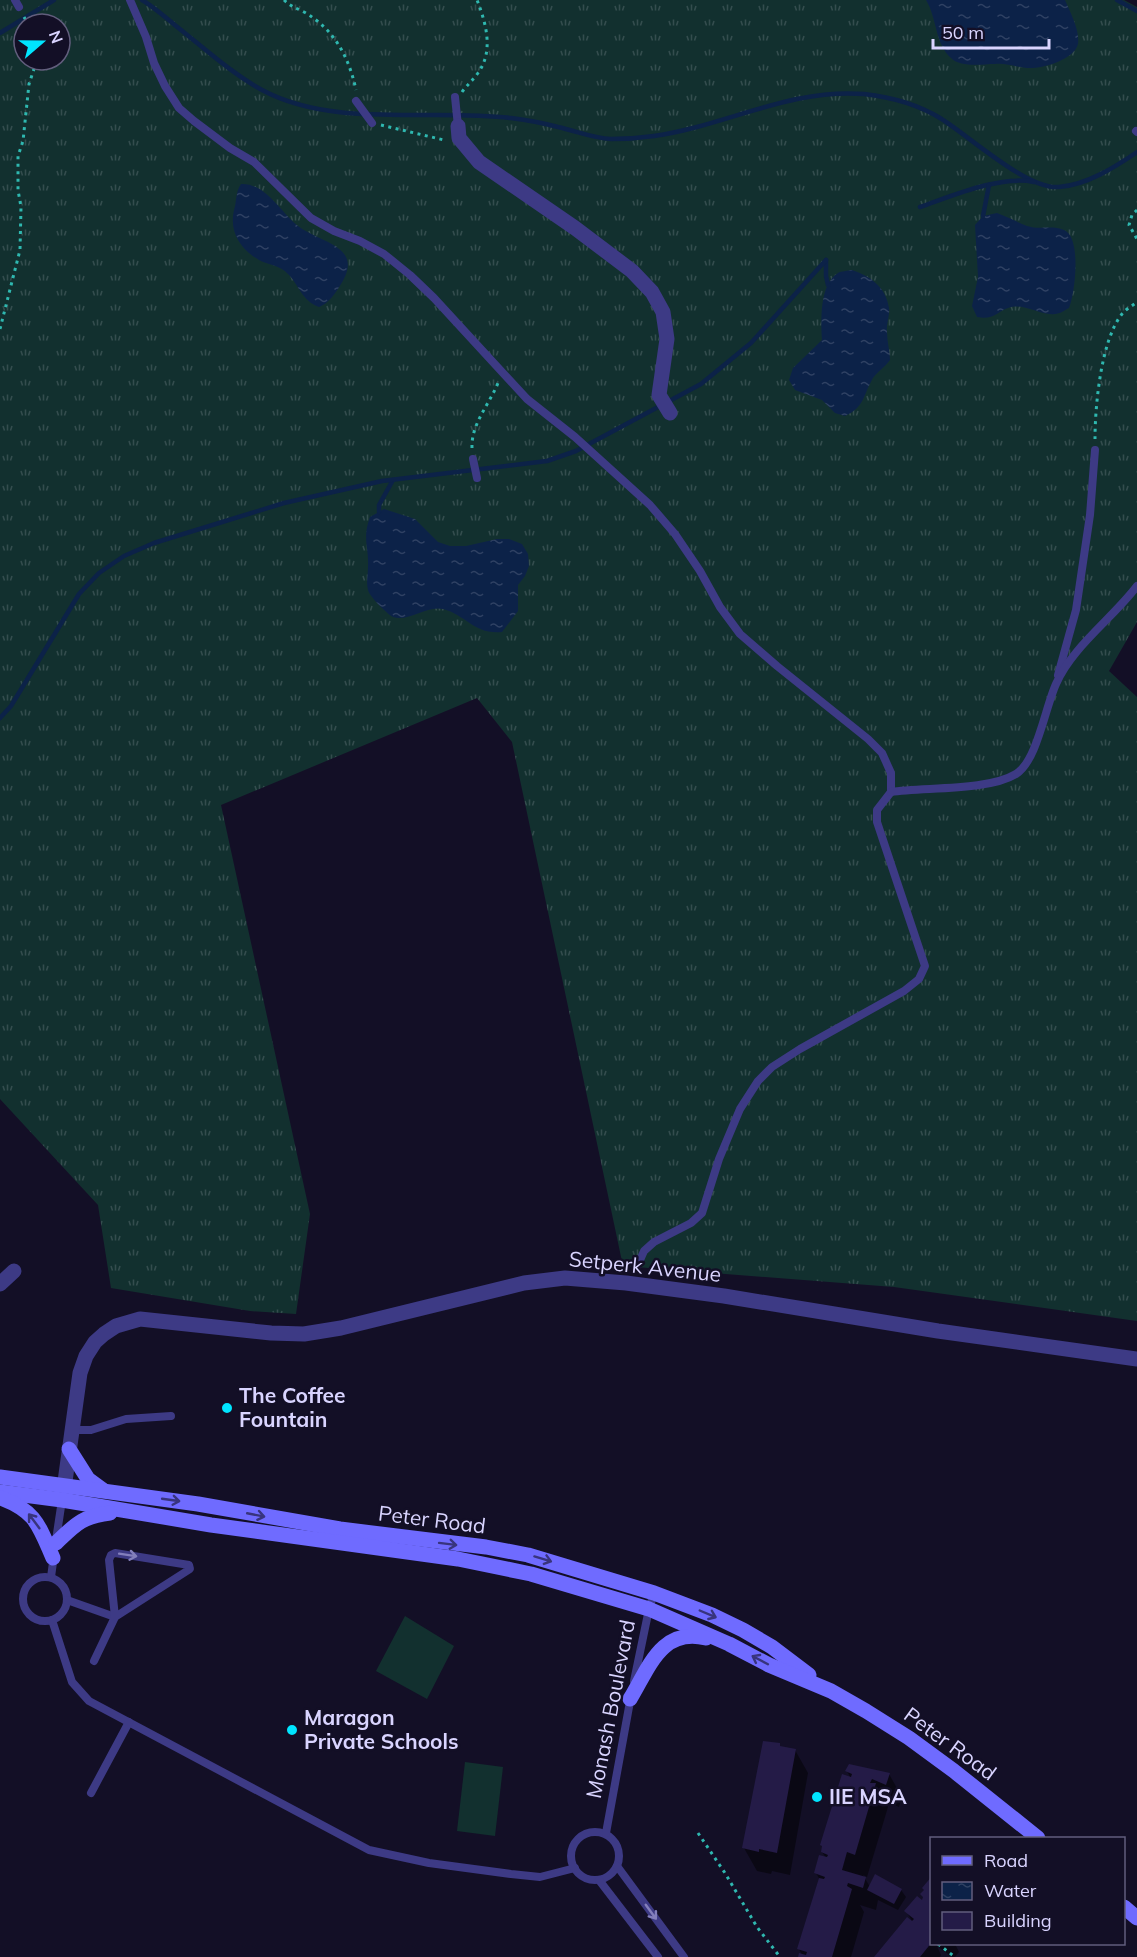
<svg xmlns="http://www.w3.org/2000/svg" width="1137" height="1957" viewBox="0 0 1137 1957" font-family="Mulish,sans-serif">
<style>
.grass{fill:url(#grass-tufts);fill-rule:evenodd}
.pitch{fill:#12302f}
.water{fill:url(#water-ripples)}
.shadow{fill:#0007}
.lines{fill:none;stroke-linecap:round;stroke-linejoin:round}
.stream{stroke:#0c2248;stroke-width:4.5}
.building{fill:#241b47}
.path{stroke:#2fb8b0;stroke-width:3;stroke-dasharray:3 4.5;stroke-linecap:butt}
.service{stroke:#3d3a85;stroke-width:8}
.minor{stroke:#3d3a85;stroke-width:15}
.secondary{stroke:#6f6bff;stroke-width:15}
.oneway{stroke:#38347d}
.oneway2{stroke:#837fbc}
.poi-dot{fill:#00e5ff;stroke:#130f26;stroke-width:2}
.labels{text-anchor:middle;stroke-width:5;stroke-linejoin:round;paint-order:stroke}
.street-label{font-size:21px;fill:#d9d4ff;stroke:#130f26}
.poi-label{font-size:21px;font-weight:bold;fill:#d9d4ff;stroke:#130f26;text-anchor:start}
</style>
<defs>
<pattern id="grass-tufts" width="24" height="20" patternUnits="userSpaceOnUse" patternTransform="scale(1.5)"><rect width="24" height="20" fill="#12302f"/><path d="M3 7l-1-3M5 7V3M7 7l1-3M15 17l-1-3M17 17v-4M19 17l1-3" fill="none" stroke="#344d4e"/></pattern>
<pattern id="water-ripples" width="26" height="14" patternUnits="userSpaceOnUse" patternTransform="scale(1.5)"><rect width="26" height="14" fill="#0c2248"/><path d="M2 4q2-2 4 0t4 0M15 11q2-2 4 0t4 0" fill="none" stroke="#2f4163"/></pattern>
</defs>
<rect width="100%" height="100%" fill="#130f26"/>
<!-- grass -->
<path class="grass" d="M0,0H1124L1137,7V622L1109,671L1137,697V1321L894,1287L623,1266L512,742L477,698L221,805L310,1214L296,1314L250,1311L111,1288L98,1205L0,1099ZM24,24H60V60H24Z"/>
<!-- pitch -->
<g class="pitch">
<polygon points="405,1616 454,1646 427,1699 376,1671"/>
<polygon points="465,1762 503,1767 495,1836 457,1831"/>
</g>
<!-- water -->
<g class="water">
<path d="M926,0H1065C1070,12 1080,30 1078,44C1074,60 1042,69 1027,68C1016,67 1006,63 995,64C982,64 961,68 951,58C935,44 937,18 926,0Z"/>
<path d="M241,184C266,183 281,213 298,226C320,243 365,246 341,284C335,294 329,303 319,307C302,301 299,285 288,274C280,265 268,265 259,260C240,249 229,232 234,210C237,201 235,193 241,184Z"/>
<path d="M997,213C1008,217 1017,222 1027,226C1039,230 1053,225 1064,230C1082,237 1075,294 1069,308C1065,310 1060,314 1055,314C1040,316 1024,302 1008,308C995,313 994,320 977,317L972,306L978,277L975,225L983,216Z"/>
<path d="M852,270C870,276 886,287 889,308C890,316 886,324 887,332C887,342 890,351 890,360C885,367 877,372 873,378C863,395 865,407 845,416L835,413L822,400L795,390L789,380L793,368L822,340C821,321 819,285 838,273C841,271 848,271 852,270Z"/>
<path d="M384,509L415,519L438,542L450,546H466L497,539H509L522,544L528,554L529,566L525,576L518,585V611L502,632C475,635 466,615 443,609C427,605 409,622 393,617C387,614 369,596 368,590C366,582 368,575 368,567C369,546 362,539 370,517Z"/>
</g>
<!-- shadow -->
<g class="shadow">
<polygon points="779,1745 781,1748 795,1750 808,1773 790,1875 772,1871 771,1874 757,1871 744,1848"/>
<polygon points="847,1771 889,1774 902,1797 899,1807 884,1801 888,1807 867,1877 863,1875 870,1887 901,1890 906,1897 898,1910 878,1900 876,1910 860,1905 864,1912 851,1957 799,1957 801,1953 799,1949 820,1880 816,1873 826,1858 822,1852 851,1779"/>
<polygon points="932,1878 932,1944 955,1944 959,1952 955,1957 952,1957 937,1946 941,1955 940,1957 876,1957 914,1924 906,1911 922,1902"/>
</g>
<g class="lines">
<!-- stream -->
<g class="stream">
<path d="M142,0C154,7 165,17 176,26C204,48 231,73 262,90C335,129 431,108 511,118C527,120 543,123 558,127C576,131 593,138 611,139C624,139 640,138 654,136C725,126 790,88 864,94C890,97 917,104 940,118C968,135 1027,190 1059,187C1087,185 1115,167 1137,152"/>
<polyline points="1117,0 1137,11"/>
<polyline points="0,33 54,0"/>
<path d="M920,207C952,196 1000,175 1034,182"/>
<polyline points="983,216 989,185"/>
<polyline points="826,260 826,276 828,285"/>
<polyline points="379,512 379,505 393,480"/>
<polyline points="0,718 11,706 79,594 99,573 124,556 154,543 284,503 382,481 547,461 576,451 701,384 751,343 826,260"/>
</g>
</g>
<!-- building -->
<g class="building">
<polygon points="763,1741 780,1743 780,1746 796,1749 777,1853 759,1849 759,1852 742,1848"/>
<polygon points="849,1764 890,1773 886,1785 872,1779 870,1783 876,1783 855,1855 847,1852 842,1870 866,1877 863,1888 848,1883 847,1886 852,1889 832,1957 798,1957 799,1953 806,1955 807,1952 797,1949 819,1878 824,1879 825,1877 814,1873 819,1855 827,1857 828,1855 821,1852 822,1846 820,1845 842,1774 851,1777 852,1774 845,1771"/>
<polygon points="875,1874 902,1889 894,1904 867,1890"/>
<polygon points="932,1876 932,1942 920,1957 874,1957 907,1917 912,1921 914,1919 904,1911 917,1896 922,1900 923,1897 920,1894 924,1890 922,1888"/>
</g>
<g class="lines">
<!-- path -->
<g class="path">
<path d="M284,0C290,6 296,8 304,12C334,29 349,57 356,90"/>
<polyline points="24,17 28,24"/>
<path d="M462,92C467,85 473,80 478,73C494,51 486,23 477,0"/>
<polyline points="381,125 444,140"/>
<polyline points="1137,210 1132,215 1129,225 1137,239"/>
<polyline points="0,329 20,250 21,207 18,190 18,156 23,141 29,84 37,60"/>
<path d="M1095,439C1095,406 1101,340 1122,314C1126,309 1132,306 1137,302"/>
<path d="M472,448C471,424 489,405 498,383"/>
<polyline points="698,1833 725,1873 757,1927 780,1957"/>
<polyline points="938,1944 955,1957"/>
</g>
<!-- service -->
<g class="service">
<polyline points="15,0 19,7"/>
<polyline points="130,0 146,37 154,63 165,86 179,108 194,121 230,148 254,162 311,218 334,231 360,241 384,254 410,275 434,298 527,399 575,437 650,505 675,534 700,571 720,607 740,634 777,666 868,739 882,753 891,773 891,792 877,810 877,822 925,966 919,979 904,991 800,1049 772,1067 758,1081 740,1109 719,1159 702,1213 691,1223 654,1242 644,1251 637,1267"/>
<polyline points="455,97 458,126"/>
<polyline points="356,101 372,123"/>
<polyline points="1136,131 1137,132"/>
<polyline points="473,459 477,478"/>
<polyline points="1058,675 1076,610 1090,515 1095,450"/>
<path d="M891,792C925,787 988,791 1016,774C1037,761 1045,708 1056,684C1072,647 1113,618 1137,586"/>
<polyline points="72,1430 91,1430 126,1419 171,1416"/>
<polyline points="56,1540 62,1500"/>
<circle cx="45" cy="1599" r="22"/>
<polyline points="51,1577 54,1555"/>
<polyline points="67,1600 115,1617"/>
<polyline points="52,1620 72,1682 89,1701 369,1850 429,1863 511,1874 540,1877 575,1868"/>
<polyline points="94,1661 115,1617 109,1560 111,1555 115,1553 189,1565 190,1569 115,1617"/>
<polyline points="634,1681 649,1609 654,1593"/>
<polyline points="91,1793 129,1722"/>
<circle cx="595" cy="1856" r="24"/>
<polyline points="606,1833 631,1696"/>
<polyline points="617,1866 684,1957"/>
<polyline points="599,1880 658,1957"/>
</g>
<!-- minor -->
<g class="minor">
<polyline points="458,126 459,138 479,162 575,228 632,271 652,292 663,312 667,339 659,395 670,413"/>
<polyline points="0,1284 14,1271"/>
<polyline points="63,1496 80,1373 86,1356 95,1342 104,1334 116,1326 140,1319 271,1333 304,1334 341,1328 524,1283 565,1278 626,1283 724,1296 938,1331 1137,1359"/>
</g>
<!-- secondary -->
<g class="secondary">
<polyline points="69,1449 88,1479 103,1490"/>
<polyline points="0,1477 198,1504 340,1529 486,1547 528,1555 654,1593 712,1615 743,1630 772,1647 809,1675"/>
<polyline points="0,1492 62,1500 211,1525 458,1559 531,1574 649,1609 729,1644 769,1665 831,1691 866,1711 909,1738 954,1771 1038,1838"/>
<path d="M1,1498C36,1511 39,1526 53,1558"/>
<path d="M56,1543C76,1524 81,1517 110,1513"/>
<path d="M630,1699C649,1668 661,1627 706,1638"/>
<polyline points="1124,1907 1137,1918"/>
</g>
</g>
<!-- one-way arrows -->
<defs><path id="oneway-shaft" d="M-6 0H5M1.5-3L5.5 0L1.5 3" fill="none" stroke-width="1.6" stroke-linecap="round" stroke-linejoin="round" transform="scale(1.5)"/></defs>
<g class="oneway">
<use href="#oneway-shaft" transform="translate(171 1500) rotate(8)"/>
<use href="#oneway-shaft" transform="translate(256 1515) rotate(11)"/>
<use href="#oneway-shaft" transform="translate(34 1521) rotate(-127)"/>
<use href="#oneway-shaft" transform="translate(448 1544) rotate(7)"/>
<use href="#oneway-shaft" transform="translate(543 1559) rotate(17)"/>
<use href="#oneway-shaft" transform="translate(708 1614) rotate(23)"/>
<use href="#oneway-shaft" transform="translate(760 1660) rotate(-152)"/>
</g>
<g class="oneway2">
<use href="#oneway-shaft" transform="translate(128 1555) rotate(9)"/>
<use href="#oneway-shaft" transform="translate(651 1912) rotate(54)"/>
</g>
<!-- markers -->
<g class="poi-dot">
<circle cx="227" cy="1408" r="6"/>
<circle cx="292" cy="1730" r="6"/>
<circle cx="817" cy="1797" r="6"/>
</g>
<g class="labels">
<!-- street labels -->
<g class="street-label">
<text transform="translate(645 1267) rotate(6)" y="7">Setperk Avenue</text>
<text transform="translate(432 1520) rotate(7)" y="7">Peter Road</text>
<text transform="translate(611 1709) rotate(-79)" y="7">Monash Boulevard</text>
<text transform="translate(950 1744) rotate(36)" y="7">Peter Road</text>
</g>
<!-- poi labels -->
<g class="poi-label">
<text x="239" y="1403">The Coffee<tspan x="239" dy="24">Fountain</tspan></text>
<text x="304" y="1725">Maragon<tspan x="304" dy="24">Private Schools</tspan></text>
<text x="829" y="1804">IIE MSA</text>
</g>
</g>
<!-- legend -->
<rect x="930" y="1837" width="195" height="108" fill="#130f26" stroke="#625e7d" stroke-width="1.5"/>
<rect x="942" y="1856" width="30" height="9" fill="#6f6bff" stroke="#625e7d" stroke-width="1.5"/>
<text x="984" y="1867" font-size="18" fill="#d9d4ff">Road</text>
<rect x="942" y="1882" width="30" height="18" fill="url(#water-ripples)" stroke="#625e7d" stroke-width="1.5"/>
<text x="984" y="1897" font-size="18" fill="#d9d4ff">Water</text>
<rect x="942" y="1912" width="30" height="18" fill="#241b47" stroke="#625e7d" stroke-width="1.5"/>
<text x="984" y="1927" font-size="18" fill="#d9d4ff">Building</text>
<!-- north arrow -->
<g transform="translate(42 42) rotate(70)"><circle r="28" fill="#130f26" stroke="#625e7d" stroke-width="1.5"/>
<path d="M0-4.5L10 22L0 15L-10 22Z" fill="#00e5ff"/>
<text y="-9" font-size="16" font-weight="bold" text-anchor="middle" fill="#d9d4ff">N</text>
</g>
<!-- scale -->
<path d="M933 39v9h116v-9" fill="none" stroke="#d9d4ff" stroke-width="3"/>
<text x="942" y="39" font-size="18" fill="#d9d4ff" stroke="#130f26" stroke-width="4.5" paint-order="stroke">50 m</text>
</svg>
